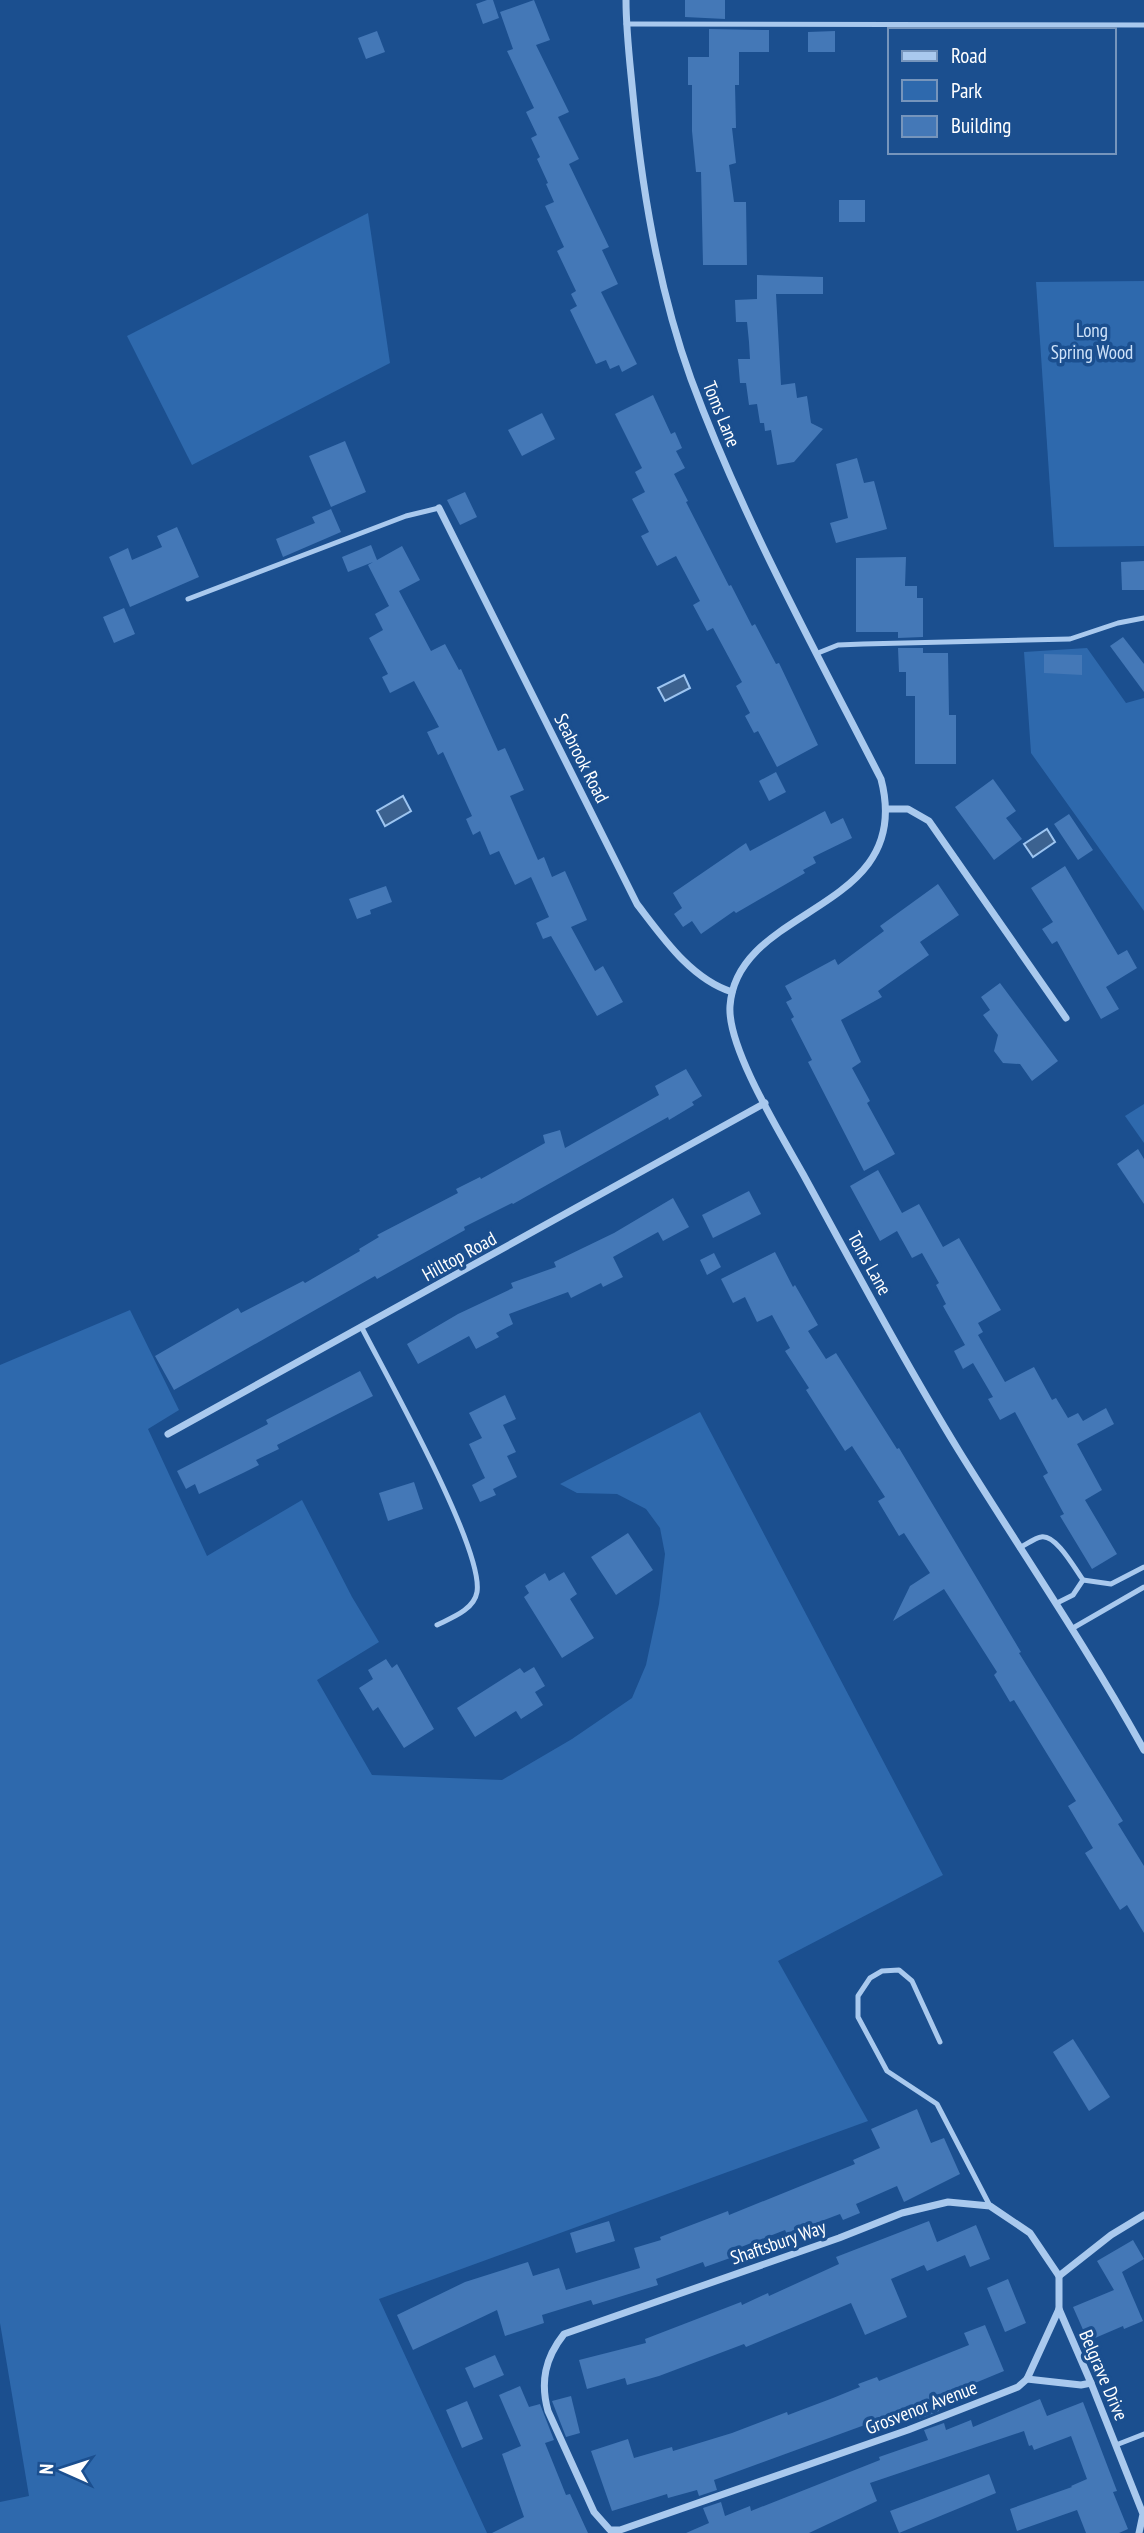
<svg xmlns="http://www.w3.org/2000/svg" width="1144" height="2533" viewBox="0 0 1144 2533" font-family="'PT Sans Narrow',sans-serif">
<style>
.green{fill:#2e69ad}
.water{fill:#3c6290;stroke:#9cc4f0;stroke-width:2}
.building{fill:#4478b7}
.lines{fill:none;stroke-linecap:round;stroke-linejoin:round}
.service{stroke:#a9c9ee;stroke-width:5}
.minor{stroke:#a9c9ee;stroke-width:7}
.labels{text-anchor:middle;stroke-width:7;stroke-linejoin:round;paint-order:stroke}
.park-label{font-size:19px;fill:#cfe3fa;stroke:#1b4f8f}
.street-label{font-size:19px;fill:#fff;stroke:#1b4f8f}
</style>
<rect width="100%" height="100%" fill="#1b4f8f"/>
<!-- green -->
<g class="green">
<polygon points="368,213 390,363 192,465 127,336"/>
<polygon points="1144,281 1144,546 1054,547 1036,282"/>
<polygon points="1087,648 1126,703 1144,698 1144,911 1031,753 1024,652"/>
<polygon points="1144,1104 1144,1143 1125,1116"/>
<polygon points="130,1310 179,1410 148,1429 207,1556 302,1500 352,1597 379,1642 317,1680 372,1775 502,1780 572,1739 632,1698 646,1665 659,1604 665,1554 660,1528 646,1509 617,1494 577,1493 560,1484 700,1412 943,1875 778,1961 868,2121 379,2299 487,2533 0,2533 0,2502 29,2496 0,2323 0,1365"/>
</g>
<!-- water -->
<g class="water">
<polygon points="684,675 690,688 665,701 658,688"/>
<polygon points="403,796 411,811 385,826 377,811"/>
<polygon points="1047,829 1055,842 1033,857 1024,844"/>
</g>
<!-- building -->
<g class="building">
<polygon points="487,0 493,0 499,18 483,24 476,4"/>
<polygon points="534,0 550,40 536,45 569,112 558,117 579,159 569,164 609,247 602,250 618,284 601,292 637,364 622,372 619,365 610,369 606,360 596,364 570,310 577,306 571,294 576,291 557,251 564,247 545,206 554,202 546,184 548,183 537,159 540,157 531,138 537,135 526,112 534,108 507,51 513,49 500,12"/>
<polygon points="685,0 725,0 725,19 685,17"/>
<polygon points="709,29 769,30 769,52 739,52 739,85 735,85 736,128 732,128 736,163 729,165 734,202 746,202 747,265 703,265 701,172 696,172 692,131 692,85 688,85 688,57 709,57"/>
<polygon points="377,31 385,52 366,59 358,38"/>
<polygon points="835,31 835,52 808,52 808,32"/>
<rect x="839" y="200" width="26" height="22"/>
<polygon points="757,275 823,277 823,294 776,294 781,385 795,383 797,398 807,396 811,423 823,429 794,462 777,465 771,430 765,431 764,423 760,423 757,404 749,405 746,383 740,383 738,359 750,359 749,342 747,322 736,322 735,300 757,299"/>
<polygon points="653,395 671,434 675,432 682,448 676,451 685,468 674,474 688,501 686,502 729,586 731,585 752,626 755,624 776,664 779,663 818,745 777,767 758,731 754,733 745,716 750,713 736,686 742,682 713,628 707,631 693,605 700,601 676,556 657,566 641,536 649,532 632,499 645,492 635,472 642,468 615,414"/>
<polygon points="542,413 555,439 522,456 508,430"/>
<polygon points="345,441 366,492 331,507 309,456"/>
<polygon points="857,458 864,483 874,481 887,529 836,543 830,523 848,518 836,464"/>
<polygon points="465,492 477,517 460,525 447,500"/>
<polygon points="331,509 341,532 283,557 276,539 315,523 312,517"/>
<polygon points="177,527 199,577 130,607 109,557 128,548 132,560 162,547 157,536"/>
<polygon points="371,545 377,560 402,546 420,580 399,591 431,651 445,644 459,670 461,669 498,751 505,748 524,790 510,796 538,860 544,857 552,877 565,871 587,920 571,927 595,971 603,966 623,1002 597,1016 551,936 543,939 536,923 549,917 531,877 515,885 499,851 490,855 480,831 473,835 466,819 472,816 443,752 438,755 427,732 439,727 414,681 390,693 382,677 388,674 369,638 383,630 375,614 389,606 368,565 373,562 348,572 342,557"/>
<polygon points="906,557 905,586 917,586 917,598 923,598 923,637 898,638 898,632 856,632 856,558"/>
<polygon points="1144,561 1144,590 1122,590 1121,562"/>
<polygon points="124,608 135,634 114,643 103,617"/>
<polygon points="1123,637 1144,664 1144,692 1110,646"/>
<polygon points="898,648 923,648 923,653 948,653 949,715 956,715 956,764 915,764 915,696 906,696 906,672 899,672"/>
<polygon points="1044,654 1082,655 1082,675 1044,673"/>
<polygon points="776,772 786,792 769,801 759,781"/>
<polygon points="993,779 1016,811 1006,818 1022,839 994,860 955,807"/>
<polygon points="825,811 831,824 843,818 852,838 813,857 816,863 803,870 805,873 736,913 734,911 701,934 692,921 683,927 674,914 682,908 673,893 746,843 750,851"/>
<polygon points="1069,814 1093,850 1078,860 1054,824"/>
<polygon points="1065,866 1118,955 1127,950 1137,968 1106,987 1119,1009 1101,1019 1057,941 1052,944 1042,929 1053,922 1031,888"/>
<polygon points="938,884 959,915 920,942 929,955 878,991 882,997 841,1020 861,1062 852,1068 870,1101 867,1103 895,1154 864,1171 808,1062 812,1060 791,1019 794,1017 786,1002 792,999 785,986 835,959 838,965 884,931 880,926"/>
<polygon points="386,886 392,902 370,910 371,914 357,919 349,899"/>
<polygon points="1000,983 1058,1061 1032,1081 1020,1064 1003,1063 994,1051 998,1035 983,1015 990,1010 981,997"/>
<polygon points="686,1069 702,1096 692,1102 694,1105 669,1120 668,1117 513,1204 512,1203 464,1227 465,1230 377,1279 375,1276 174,1390 155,1356 238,1308 241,1313 303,1281 305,1283 360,1251 359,1249 379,1237 377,1235 458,1193 456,1189 480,1177 481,1179 545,1143 543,1135 560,1130 565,1148 659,1095 655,1086"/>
<polygon points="1138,1149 1144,1159 1144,1204 1117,1164"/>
<polygon points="878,1170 902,1213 919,1204 943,1247 959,1238 1001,1310 978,1323 983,1332 978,1335 1005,1382 1034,1367 1052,1400 1056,1398 1068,1418 1078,1413 1083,1421 1106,1408 1114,1424 1077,1444 1102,1490 1085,1500 1117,1554 1092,1569 1060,1516 1064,1514 1043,1476 1048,1473 1015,1412 1000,1420 988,1399 993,1397 973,1363 963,1369 954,1351 965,1345 943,1306 946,1304 936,1285 939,1283 922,1253 912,1258 897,1231 880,1241 850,1186"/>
<polygon points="749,1191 761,1214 713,1238 702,1215"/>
<polygon points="673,1198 689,1227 663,1241 658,1232 613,1257 623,1277 603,1287 601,1283 571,1298 568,1292 509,1314 513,1324 496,1333 499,1337 476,1349 469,1336 418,1364 407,1344 458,1314 513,1288 511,1283 556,1267 554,1262 614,1233"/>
<polygon points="775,1252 793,1287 795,1285 818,1325 808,1331 826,1359 836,1353 897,1449 899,1448 1021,1652 1019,1653 1123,1821 1118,1824 1144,1866 1144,1933 1127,1905 1120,1910 1085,1853 1093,1848 1068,1806 1076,1801 1014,1700 1010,1702 994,1675 997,1672 944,1589 893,1621 910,1586 930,1573 904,1533 899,1536 878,1501 885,1497 852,1446 845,1451 806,1390 809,1388 785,1351 790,1348 772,1315 757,1322 745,1297 733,1303 721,1279"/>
<polygon points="714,1253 721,1267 707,1275 700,1260"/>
<polygon points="360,1371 373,1396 277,1445 279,1449 256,1460 259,1465 243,1473 199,1494 195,1484 186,1489 177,1471 268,1424 266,1420"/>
<polygon points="505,1395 516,1419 503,1425 516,1452 507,1456 517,1477 493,1489 496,1495 480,1502 472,1485 485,1478 469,1444 482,1438 469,1413"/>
<polygon points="414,1482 423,1509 388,1521 379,1493"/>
<polygon points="628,1533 653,1570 616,1595 591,1557"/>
<polygon points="564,1572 577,1594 570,1599 594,1638 562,1658 524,1597 529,1593 525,1586 545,1573 549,1581"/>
<polygon points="386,1659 392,1668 397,1664 434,1729 404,1748 378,1707 373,1711 359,1688 373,1679 368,1670"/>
<polygon points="534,1667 545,1686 535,1692 543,1705 521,1719 516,1711 475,1737 457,1708 520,1668 524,1673"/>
<polygon points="1073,2039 1110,2097 1089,2111 1053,2052"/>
<polygon points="917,2109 931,2143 944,2138 960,2174 904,2202 897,2186 856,2204 860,2213 843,2220 840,2214 787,2234 785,2230 741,2247 744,2253 705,2267 703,2262 656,2279 658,2285 593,2305 591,2300 542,2315 544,2323 505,2336 497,2310 413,2350 397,2315 465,2282 528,2262 533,2276 559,2268 566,2290 640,2268 634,2248 661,2240 660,2237 728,2211 729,2215 855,2164 853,2160 880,2148 871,2129"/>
<polygon points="609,2221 615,2241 576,2253 570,2233"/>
<polygon points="929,2221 937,2242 976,2225 990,2259 970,2267 965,2255 927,2271 924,2265 891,2279 907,2317 865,2335 851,2303 746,2347 744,2344 659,2376 627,2385 625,2378 587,2389 579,2360 646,2343 645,2339 741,2302 742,2305 768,2293 769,2296 839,2264 836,2257"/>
<polygon points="1133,2240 1144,2259 1122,2272 1143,2321 1124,2329 1123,2326 1088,2341 1073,2307 1114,2290 1097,2261"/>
<polygon points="1008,2279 1026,2323 1005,2332 987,2288"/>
<polygon points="985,2325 1004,2371 934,2400 939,2411 919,2419 914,2407 714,2480 717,2490 699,2496 697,2490 668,2498 667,2494 612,2511 591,2451 628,2439 634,2458 672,2447 673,2451 732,2433 787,2412 788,2415 833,2398 860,2387 858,2384 877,2377 879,2381 969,2345 964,2333"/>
<polygon points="495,2355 504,2375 474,2388 465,2368"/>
<polygon points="520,2386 529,2407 540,2404 554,2440 545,2443 566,2495 570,2494 588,2533 492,2533 524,2517 502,2454 521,2446 499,2395"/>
<polygon points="571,2396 580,2433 566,2437 552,2401"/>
<polygon points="1040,2399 1047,2416 1083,2402 1117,2491 1113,2492 1128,2529 1119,2533 1086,2533 1077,2510 1017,2531 1010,2509 1072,2487 1071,2486 1087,2479 1071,2436 1034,2450 1032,2445 1029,2446 1024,2431 870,2483 877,2501 809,2533 686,2533 709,2523 703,2508 721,2502 725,2516 750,2506 751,2511 880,2460 879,2457 928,2440 924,2430 944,2423 946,2430 971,2420 973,2427"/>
<polygon points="467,2401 483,2439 462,2448 446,2410"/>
<polygon points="989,2474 996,2493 899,2533 890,2511"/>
</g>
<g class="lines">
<!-- service -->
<g class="service">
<polyline points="626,24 1144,25"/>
<polyline points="188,599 406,516 439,508"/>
<polyline points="818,653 838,645 863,644 1070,639 1118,623 1144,618"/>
<path d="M362,1328C386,1375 484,1549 477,1592C474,1610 451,1618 437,1625"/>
<path d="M1021,1547C1027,1544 1035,1538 1041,1537C1056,1534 1075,1569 1083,1580L1073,1595L1057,1603"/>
<polyline points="1083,1580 1111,1584 1144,1567"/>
<polyline points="1073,1628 1144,1587"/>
<polyline points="940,2042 912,1981 899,1970 882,1971 870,1978 858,1996 858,2017 887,2071 937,2104 990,2206"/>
<polyline points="1116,2445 1144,2434"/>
</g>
<!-- minor -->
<g class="minor">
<path d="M626,0C626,32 630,63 633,95C642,191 658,288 691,379C742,517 814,648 881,779C916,913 737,904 730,1006C727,1048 782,1136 803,1174C854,1267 904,1361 959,1451C1021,1551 1087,1647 1144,1750"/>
<path d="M439,508L637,904C663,938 691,979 732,992"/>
<polyline points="887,809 908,809 929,821 1066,1018"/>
<polyline points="168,1434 765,1103"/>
<path d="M948,2202L990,2206L1030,2233L1059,2276V2309L1027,2379L1018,2387L908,2430L620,2530H610L594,2512L548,2411C540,2382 545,2358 564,2334L839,2238L902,2213Z"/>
<polyline points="1059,2276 1111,2235 1144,2215"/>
<polyline points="1059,2309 1091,2383 1143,2514 1139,2533"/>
<polyline points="1027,2379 1081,2385 1091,2383"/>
</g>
</g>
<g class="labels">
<!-- park labels -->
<g class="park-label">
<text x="1092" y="337">Long<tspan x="1092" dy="22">Spring Wood</tspan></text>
</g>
<!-- street labels -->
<g class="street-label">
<text transform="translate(722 414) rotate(68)" y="7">Toms Lane</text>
<text transform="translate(582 758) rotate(63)" y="7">Seabrook Road</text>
<text transform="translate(459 1256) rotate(-29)" y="7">Hilltop Road</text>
<text transform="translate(870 1263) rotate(61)" y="7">Toms Lane</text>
<text transform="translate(778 2242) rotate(-19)" y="7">Shaftsbury Way</text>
<text transform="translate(1104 2375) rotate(67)" y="7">Belgrave Drive</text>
<text transform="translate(921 2407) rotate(-21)" y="7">Grosvenor Avenue</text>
</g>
</g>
<!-- legend -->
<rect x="888" y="28" width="228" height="126" fill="#1b4f8f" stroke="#7695bc" stroke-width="2"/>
<rect x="902" y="51" width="35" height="10" fill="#a9c9ee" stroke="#7695bc" stroke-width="2"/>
<text x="951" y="63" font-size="21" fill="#ffffff">Road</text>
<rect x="902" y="80" width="35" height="21" fill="#2e69ad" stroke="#7695bc" stroke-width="2"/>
<text x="951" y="98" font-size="21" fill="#ffffff">Park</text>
<rect x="902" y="116" width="35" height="21" fill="#4478b7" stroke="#7695bc" stroke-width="2"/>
<text x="951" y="133" font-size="21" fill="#ffffff">Building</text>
<!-- north arrow -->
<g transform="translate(63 2470) rotate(273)" stroke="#1b4f8f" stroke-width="5" paint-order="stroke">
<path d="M0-5L12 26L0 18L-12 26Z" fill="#ffffff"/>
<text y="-10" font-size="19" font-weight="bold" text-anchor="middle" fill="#ffffff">N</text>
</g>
</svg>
